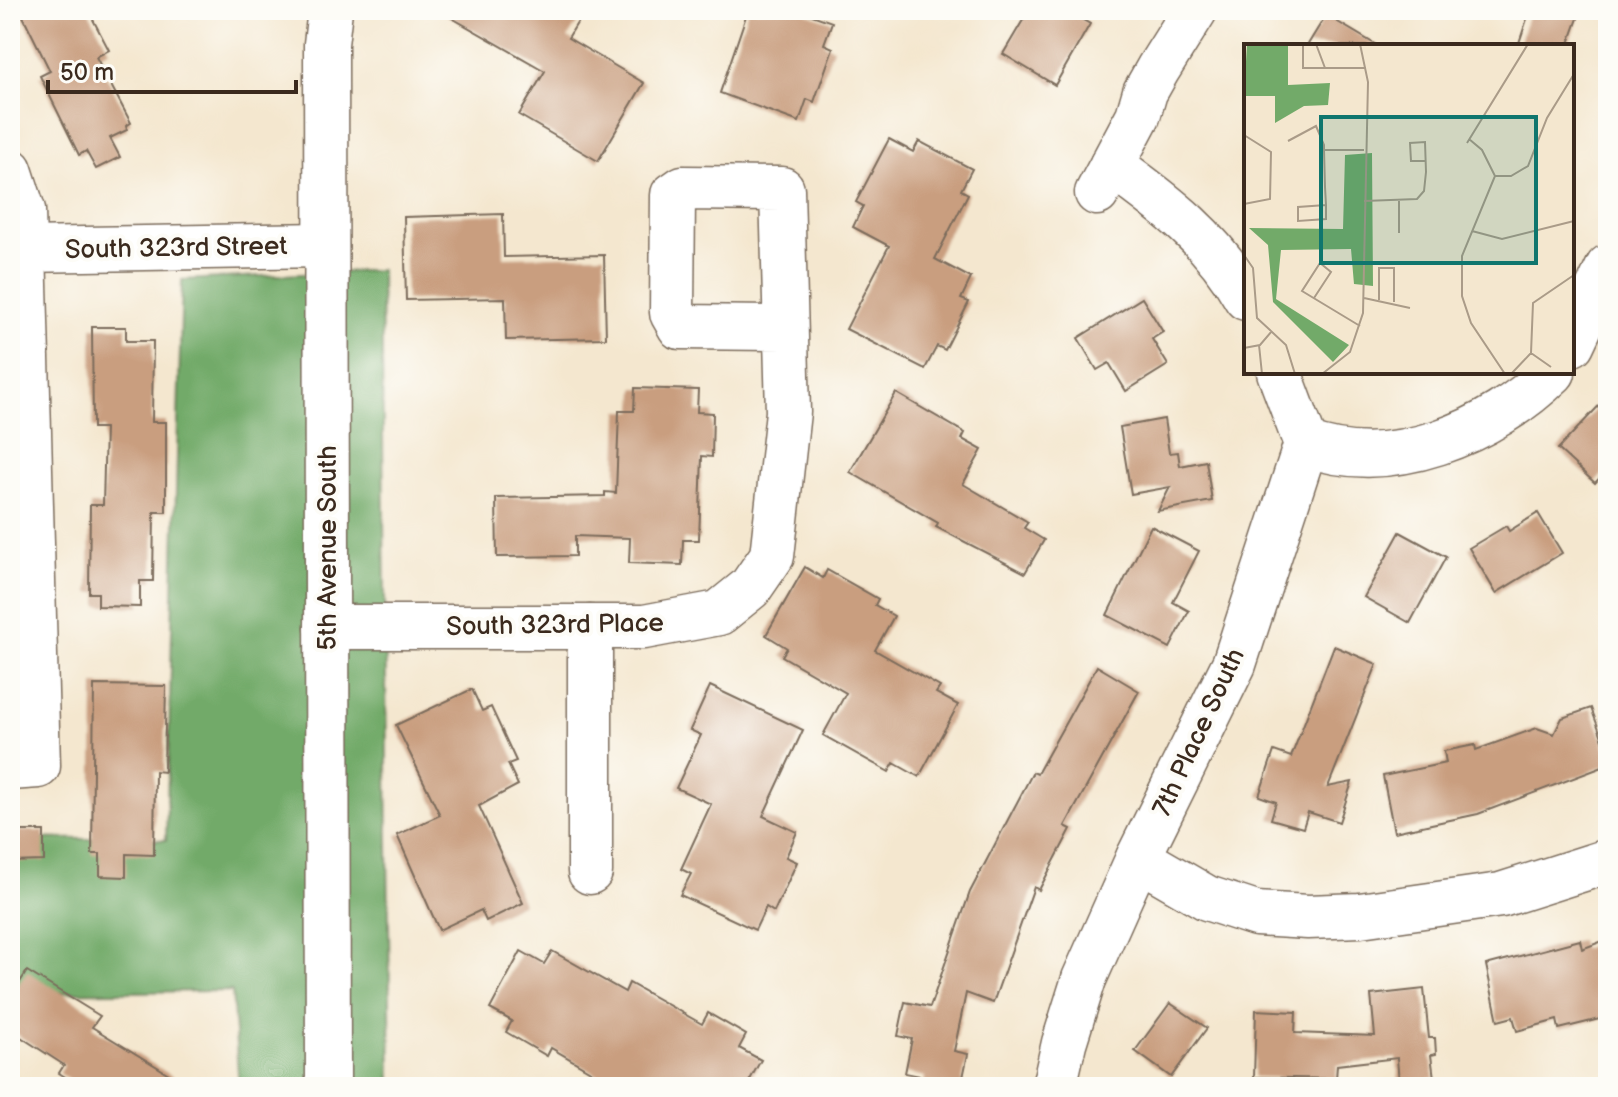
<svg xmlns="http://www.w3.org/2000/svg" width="1618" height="1097" viewBox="0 0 1618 1097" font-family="'Balsamiq Sans',sans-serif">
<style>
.forest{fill:#72aa69;stroke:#566a44;stroke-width:2}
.building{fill:#c99e7f}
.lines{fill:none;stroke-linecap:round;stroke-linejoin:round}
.minor-casing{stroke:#7c6c5c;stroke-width:47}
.minor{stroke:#fff;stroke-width:44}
.labels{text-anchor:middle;stroke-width:8;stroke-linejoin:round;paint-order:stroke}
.street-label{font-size:26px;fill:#3b2a1e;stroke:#fdfcf7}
.inset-road{fill:none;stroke:#aa9b88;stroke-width:2}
.view{fill:#0f766e;fill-opacity:0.15;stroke:#0f766e;stroke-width:4}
.inset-edge{fill:none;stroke:#3b2a1e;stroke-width:4}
</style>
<rect width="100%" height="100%" fill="#fdfcf7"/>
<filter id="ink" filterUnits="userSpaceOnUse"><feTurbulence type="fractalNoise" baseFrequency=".0125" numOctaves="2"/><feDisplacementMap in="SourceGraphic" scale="16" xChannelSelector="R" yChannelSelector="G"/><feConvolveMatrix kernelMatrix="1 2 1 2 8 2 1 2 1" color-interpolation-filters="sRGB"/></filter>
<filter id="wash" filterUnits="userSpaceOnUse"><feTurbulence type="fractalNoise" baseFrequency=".006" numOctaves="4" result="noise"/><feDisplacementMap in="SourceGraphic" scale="32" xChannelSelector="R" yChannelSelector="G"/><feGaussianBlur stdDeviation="1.8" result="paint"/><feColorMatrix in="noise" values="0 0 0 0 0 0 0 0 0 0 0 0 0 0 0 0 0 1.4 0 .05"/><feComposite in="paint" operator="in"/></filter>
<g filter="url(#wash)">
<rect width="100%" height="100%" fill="#f4e7cf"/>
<!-- forest -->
<polygon class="forest" points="381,270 391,1087 239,1087 232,991 10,993 10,838 166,840 182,280"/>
<g id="blocks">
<!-- building -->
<g class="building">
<polygon points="20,10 88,10 109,50 96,57 131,123 126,126 127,130 110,138 120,157 96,169 86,151 79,155 40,76 50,71"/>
<polygon points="438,10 585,10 568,38 644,83 598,161 519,115 545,71"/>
<polygon points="748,10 798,10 832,22 824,44 833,48 814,102 807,99 799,122 720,93"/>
<polygon points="1029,10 1065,10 1090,24 1055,85 1003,54"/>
<polygon points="1530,10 1581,10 1568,46 1518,46"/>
<polygon points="1326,15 1378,46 1307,46"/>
<polygon points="889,139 913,152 919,141 972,169 961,190 968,194 935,259 971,278 961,299 969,302 945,350 937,346 925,369 846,329 889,246 853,227 863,206 856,202"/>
<polygon points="503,214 504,257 604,255 606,338 506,340 505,298 406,300 404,217"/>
<polygon points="1142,298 1163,332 1152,339 1168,365 1126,391 1109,363 1097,370 1078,338"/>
<polygon points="92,327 126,327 126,341 153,341 152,422 166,422 166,512 154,512 153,581 140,581 140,607 98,606 98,593 89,593 90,505 103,505 105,428 93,428"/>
<polygon points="635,388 698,390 697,412 713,413 712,457 702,456 699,540 683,540 682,565 629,563 630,538 575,536 575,556 497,557 496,498 605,496 605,492 616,493 619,411 634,411"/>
<polygon points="896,393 965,433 962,439 982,450 963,484 1028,522 1024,528 1044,540 1025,573 936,527 938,523 850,472"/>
<polygon points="1608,396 1608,469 1595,483 1558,449"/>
<polygon points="1164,419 1169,453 1178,452 1180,466 1206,461 1212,501 1158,511 1170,487 1131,494 1120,427"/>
<polygon points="1538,513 1562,553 1496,593 1469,548 1506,526 1509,531"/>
<polygon points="1151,526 1199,551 1173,602 1189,611 1170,648 1107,615"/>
<polygon points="1400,532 1446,557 1410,623 1364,597"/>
<polygon points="805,567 823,578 827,570 878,599 875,605 894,616 875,650 940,687 936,693 958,705 919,777 894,763 889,772 823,735 846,693 782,656 787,648 766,635"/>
<polygon points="1334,646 1377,664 1328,787 1352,782 1339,822 1308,812 1303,828 1271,819 1276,802 1259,796 1274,751 1291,757"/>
<polygon points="1097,666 1139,691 1065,826 1071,829 1039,890 1034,887 993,1003 966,993 954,1051 968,1054 961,1087 924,1082 925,1077 905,1073 912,1039 898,1036 905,1002 930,1007 970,892 1033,772 1037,774"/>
<polygon points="94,685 166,686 164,772 155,771 154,855 126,854 126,877 100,876 100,854 92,854"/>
<polygon points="710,686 803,730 763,816 797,832 786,857 797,862 774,912 766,907 755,930 680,895 691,874 681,869 711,804 676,788 701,735 690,730"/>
<polygon points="472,689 482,711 491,707 516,761 508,764 518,785 479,806 523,903 486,921 481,910 439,930 397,835 440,815 396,725"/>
<polygon points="1591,708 1608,753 1608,765 1478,814 1394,832 1383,776 1446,763 1444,751 1475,745 1476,750 1537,728 1554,734 1562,718"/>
<polygon points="10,831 44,831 44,861 10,862"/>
<polygon points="1608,939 1608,1017 1559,1029 1557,1020 1517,1031 1513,1017 1498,1021 1486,965 1580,940 1582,949"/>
<polygon points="521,951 544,964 552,951 625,992 629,983 702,1024 708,1013 746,1035 739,1048 761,1060 746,1087 649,1087 630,1076 624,1087 618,1087 551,1048 547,1056 506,1032 512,1021 490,1009"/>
<polygon points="27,971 100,1016 92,1027 190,1087 81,1087 59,1073 64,1065 10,1030 10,998"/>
<polygon points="1424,989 1429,1038 1435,1038 1436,1054 1431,1055 1434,1078 1399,1082 1397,1058 1337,1065 1336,1079 1254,1077 1256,1010 1296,1012 1295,1033 1375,1036 1371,995"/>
<polygon points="1170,1003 1207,1028 1171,1077 1135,1051"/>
</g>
</g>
</g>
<g filter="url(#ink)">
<use href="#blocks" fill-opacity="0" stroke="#7c6c5c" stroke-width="2"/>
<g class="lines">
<!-- minor casing -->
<g class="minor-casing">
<g id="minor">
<path d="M1112,165C1166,204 1213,239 1246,298"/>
<polyline points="10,170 23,210 38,766 10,768"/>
<polyline points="1097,193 1138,116 1145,92 1158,69 1195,10"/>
<polyline points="25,250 326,245"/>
<polyline points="1572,344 1608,267"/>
<path d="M1306,444C1391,475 1491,433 1553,372"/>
<polyline points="327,627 644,627 719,613 750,588 772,556 788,412 782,189 683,188 673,195 672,313 680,327 785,328"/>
<polyline points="1138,858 1207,898 1256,914 1308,917 1360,915 1501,895 1608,861"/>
<polyline points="590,872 590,627"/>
<polyline points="328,1087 326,44 330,10"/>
<polyline points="1054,1087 1064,1043 1084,979 1138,858 1234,664 1306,444 1279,372"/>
</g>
</g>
<!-- minor -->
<use href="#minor" class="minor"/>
</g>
</g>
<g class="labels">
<!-- street labels -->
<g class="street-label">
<text transform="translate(176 247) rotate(-1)" y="9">South 323rd Street</text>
<text transform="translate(327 548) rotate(-90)" y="9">5th Avenue South</text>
<text transform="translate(555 624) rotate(-1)" y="9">South 323rd Place</text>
<text transform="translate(1198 732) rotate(-65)" y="9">7th Place South</text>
</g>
</g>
<!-- overview -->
<g transform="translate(1244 44)">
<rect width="330" height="330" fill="#f4e7cf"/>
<path d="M3,0H44V41L86,39L84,61L60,62L31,79V52H0ZM128,109L129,242L110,240L107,205L37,206L32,255L105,301L89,318L29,258L24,201L5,184L99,185L101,111Z" fill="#72aa69"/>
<path class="inset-road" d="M59,0V24H122M72,0L81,24M0,70L1,0M0,91L27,108L26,155L0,160M225,95L238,106L251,132L218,212V252L227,279L261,330M44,97L72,82L80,101V106L81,143L82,161V175L54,177V163L82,161M223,99L284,0M80,106H120M251,132H267L284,122L303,74L330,30M120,157L173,155L180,147L182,128L181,98L166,99L167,117H181M228,187L258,195L330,177M155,189V157M0,211L9,224L13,274L42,301L51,330M70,254L87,228L76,219L58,247L116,282M120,254L166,264M135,256V224H150V258M15,301L18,330M0,304L16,301L28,287M287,309L307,323M78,330L106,308L119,269L124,38L116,0M161,330H188M267,330L287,309L289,259L330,231"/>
<path class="view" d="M77,73H292V219H77Z"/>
<rect width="330" height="330" class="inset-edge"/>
</g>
<!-- margin -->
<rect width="1618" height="1097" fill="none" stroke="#fdfcf7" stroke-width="40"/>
<!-- scale -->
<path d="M48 80v12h248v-12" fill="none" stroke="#3b2a1e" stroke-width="4"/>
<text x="60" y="80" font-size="24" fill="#3b2a1e" stroke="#fdfcf7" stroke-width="6" paint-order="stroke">50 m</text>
</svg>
